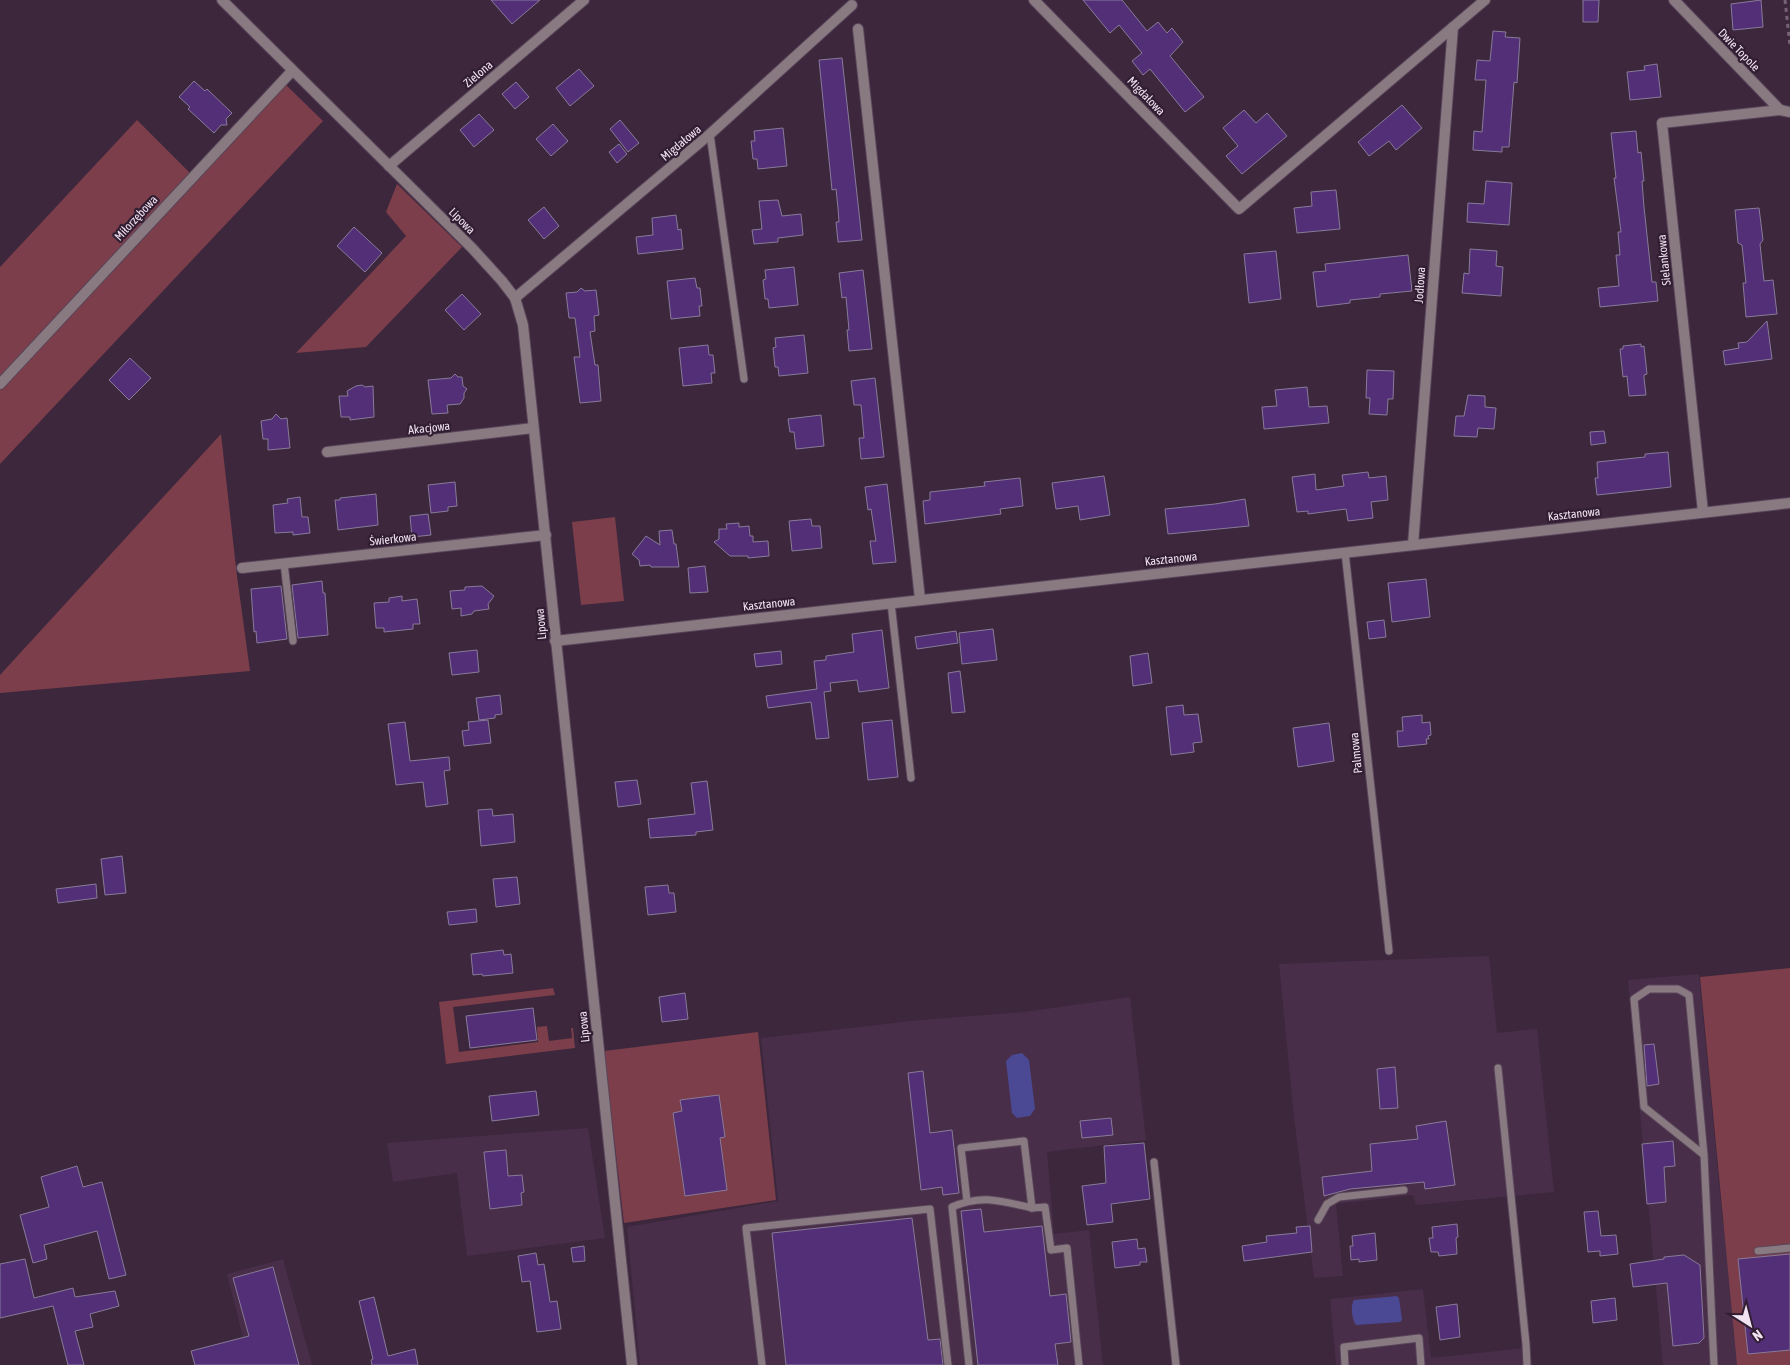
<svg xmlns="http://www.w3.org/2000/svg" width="1790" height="1365" viewBox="0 0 1790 1365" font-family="'Asap Condensed',sans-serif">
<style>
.built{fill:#482e49}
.green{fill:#7c3e4a}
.water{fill:#4c4994}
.building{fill:#522f77;stroke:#887b99}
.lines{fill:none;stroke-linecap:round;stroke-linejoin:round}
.service-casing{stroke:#59455a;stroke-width:9}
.minor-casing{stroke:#59455a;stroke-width:12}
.path{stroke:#766376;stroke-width:3;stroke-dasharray:4 4;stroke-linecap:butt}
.service{stroke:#897a81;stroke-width:7}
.minor{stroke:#897a81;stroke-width:10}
.labels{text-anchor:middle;stroke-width:4.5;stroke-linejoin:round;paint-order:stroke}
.street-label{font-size:12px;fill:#f1e3f1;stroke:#321e33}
</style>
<rect width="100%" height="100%" fill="#3c273d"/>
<!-- built -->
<g class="built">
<polygon points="1489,956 1497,1033 1537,1029 1554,1192 1416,1205 1413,1195 1336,1204 1343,1276 1314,1278 1294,1117 1279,964"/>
<polygon points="1699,974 1723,1225 1790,1365 1663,1365 1628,980"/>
<polygon points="1130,997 1146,1140 1047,1152 1054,1234 1089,1230 1103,1365 640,1365 627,1227 778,1201 761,1038 920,1020 1024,1012"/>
<polygon points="588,1128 605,1238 467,1256 457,1173 393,1182 387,1143"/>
<polygon points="283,1259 312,1365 250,1365 227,1274"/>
<polygon points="1423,1289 1431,1358 1525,1348 1526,1365 1336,1365 1330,1299"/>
</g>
<!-- green -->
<g class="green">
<polygon points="284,83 323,121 0,464 0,267 137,120 194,177"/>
<polygon points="397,184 462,247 366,347 296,353 406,236 386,212"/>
<polygon points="221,434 237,576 250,671 0,693 0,675"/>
<polygon points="615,517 624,601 581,605 572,522"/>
<polygon points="1790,968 1790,1365 1737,1365 1700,977"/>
<polygon points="553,988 555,995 453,1007 459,1052 538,1042 537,1027 547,1026 549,1041 572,1038 571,1028 573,1028 575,1048 446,1064 439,1002"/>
<polygon points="758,1032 776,1200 624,1223 604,1051"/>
</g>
<!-- water -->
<g class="water">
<polygon points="1022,1053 1029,1060 1035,1109 1030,1116 1017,1118 1012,1113 1006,1061 1012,1055"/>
<path d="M1397,1296L1399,1298L1402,1320L1400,1322L1356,1325C1352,1320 1350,1306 1354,1300Z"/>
</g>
<!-- building -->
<g class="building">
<polygon points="491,0 540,0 512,24"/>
<polygon points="1083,0 1122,0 1147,31 1158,22 1167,33 1172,28 1183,42 1170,56 1204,97 1185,112 1150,69 1143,75 1132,61 1142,53 1119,25 1110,33"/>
<polygon points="1583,0 1599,0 1598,22 1583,22"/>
<polygon points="1761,0 1763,27 1733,30 1731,4"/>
<polygon points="1493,31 1506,32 1505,37 1520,38 1517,83 1514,82 1509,147 1502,147 1502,152 1473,150 1474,131 1482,132 1486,80 1475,80 1477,60 1490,61"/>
<polygon points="842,58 862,240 838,242 836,222 839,222 838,208 836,189 832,190 819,60"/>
<polygon points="1657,64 1661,97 1630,100 1627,72 1645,70 1644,66"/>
<polygon points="579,69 594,86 570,106 556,88"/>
<polygon points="194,81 205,91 207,89 232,113 226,119 227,125 221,125 214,133 188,109 190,107 179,97"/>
<polygon points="516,82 529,97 515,109 502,94"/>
<polygon points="1402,105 1422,128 1396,150 1389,141 1369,156 1358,142"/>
<polygon points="1244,110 1256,123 1267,113 1287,136 1242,174 1226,156 1238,146 1223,128"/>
<polygon points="479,114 494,130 474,147 460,130"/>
<polygon points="620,120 639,143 628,152 610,129"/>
<polygon points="553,124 568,141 551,156 536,139"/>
<polygon points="783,128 787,166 758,169 757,159 753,159 751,141 755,141 754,131"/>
<polygon points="1636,131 1638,153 1641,152 1644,181 1642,181 1644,207 1652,282 1656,282 1658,301 1600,307 1598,288 1619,286 1616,255 1620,255 1618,232 1621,232 1614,178 1616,178 1611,133"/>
<polygon points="619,144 627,154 617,163 609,152"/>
<polygon points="1486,181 1512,183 1509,225 1467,222 1468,203 1484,204"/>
<polygon points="1336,190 1340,229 1297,233 1294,208 1312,206 1311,192"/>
<polygon points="778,200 782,216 801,214 803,235 778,238 778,242 754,244 752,230 762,229 759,201"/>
<polygon points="544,207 559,226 544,239 528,220"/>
<polygon points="1759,208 1763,240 1760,244 1764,281 1773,280 1777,314 1746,317 1743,283 1746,283 1742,245 1738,243 1735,210"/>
<polygon points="676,215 678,230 681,229 683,249 638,254 636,237 653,235 652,218"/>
<polygon points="354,227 382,253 365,272 337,246"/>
<polygon points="1470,249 1497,251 1496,266 1503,267 1501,296 1462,293 1464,273 1469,274"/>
<polygon points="1276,251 1281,299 1249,303 1244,254"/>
<polygon points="1408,255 1412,291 1380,294 1380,297 1350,300 1350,303 1317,307 1313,272 1326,271 1325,264"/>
<polygon points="794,267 798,305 769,308 768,299 765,299 763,280 766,279 765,270"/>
<polygon points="863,270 872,349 849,351 847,330 849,330 846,297 842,298 839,273"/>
<polygon points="695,278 697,288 700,288 702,306 699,306 700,316 671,319 667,281"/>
<polygon points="581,288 585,291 596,290 599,315 594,316 595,331 590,332 595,365 598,365 601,401 580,403 574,357 580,357 575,318 569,318 566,293 577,292"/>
<polygon points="462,294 481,314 464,330 445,310"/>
<polygon points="1767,321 1772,359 1725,365 1723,351 1739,348 1738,343 1747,342"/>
<polygon points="804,335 808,373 779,376 778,367 775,367 773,348 776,347 775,338"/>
<polygon points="1641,344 1641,347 1644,346 1647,374 1644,375 1644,378 1646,395 1629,396 1627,376 1623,377 1620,349 1623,349 1623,346"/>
<polygon points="708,345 709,355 713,355 715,373 711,373 712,383 683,386 679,348"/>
<polygon points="130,358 151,378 129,400 109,380"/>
<polygon points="1367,370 1394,371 1393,399 1388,399 1387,415 1369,414 1370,398 1366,398"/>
<polygon points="455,374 458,377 462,377 463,386 467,389 464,393 464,398 460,404 447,405 448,413 432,414 428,380 451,378"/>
<polygon points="875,378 884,457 861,459 859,438 864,438 861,405 854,405 851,381"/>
<polygon points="362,385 365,387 373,386 374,417 350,420 350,417 341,417 339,396 348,396 347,391 356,386"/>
<polygon points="1307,387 1309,407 1327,406 1329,423 1264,429 1262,407 1277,406 1275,390"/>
<polygon points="1468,395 1485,396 1485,407 1496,408 1494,429 1478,428 1477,437 1454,436 1456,416 1464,416"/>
<polygon points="276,414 281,419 287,418 290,448 268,450 268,439 263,439 261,421 272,419"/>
<polygon points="821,415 824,446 796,449 794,432 790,432 788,419"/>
<polygon points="1604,431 1606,443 1591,445 1590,432"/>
<polygon points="1668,452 1671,487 1597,495 1595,478 1598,478 1597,462 1645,457 1645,454"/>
<polygon points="1368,472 1369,478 1386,476 1388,500 1371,502 1373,518 1348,521 1346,509 1308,514 1308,511 1297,512 1292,477 1315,474 1316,490 1344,486 1342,475"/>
<polygon points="1104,476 1110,515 1080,520 1078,506 1056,509 1052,483"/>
<polygon points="1020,478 1023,506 1000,509 1001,514 925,524 923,501 930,500 930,492 985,486 984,482"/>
<polygon points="455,482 457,506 448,507 448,511 431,513 428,485"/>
<polygon points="887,484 896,562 873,564 870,541 876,541 871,509 868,510 865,487"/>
<polygon points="376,494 378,525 338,530 335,500 340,500 340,498"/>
<polygon points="300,497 302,517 308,517 310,533 293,535 293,532 275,533 273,505 288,503 287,499"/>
<polygon points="1245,499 1249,526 1168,534 1165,509 1215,504"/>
<polygon points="428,514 431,535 412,537 410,516"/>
<polygon points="811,519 812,526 820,526 822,548 792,551 789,521"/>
<polygon points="739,523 739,527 749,526 750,536 753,536 753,542 768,541 769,556 748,558 748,556 730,556 714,542 719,539 719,529 727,529 726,524"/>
<polygon points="672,530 674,544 676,544 679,567 651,567 650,565 640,566 639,560 632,554 646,536 660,545 659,531"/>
<polygon points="705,566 708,592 690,593 688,568"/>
<polygon points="1426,579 1430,617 1392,622 1388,583"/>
<polygon points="322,581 323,593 325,593 328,635 298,638 292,585"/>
<polygon points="281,586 287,639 257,643 256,631 254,632 251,589"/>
<polygon points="482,586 494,596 488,604 489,609 474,611 472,614 461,616 461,608 452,609 450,591 465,590 465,587"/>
<polygon points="402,596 402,601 417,599 420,624 413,624 413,629 384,632 384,628 376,628 374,603 389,602 389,598"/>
<polygon points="1384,620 1386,637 1369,639 1367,622"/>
<polygon points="993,629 997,660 962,664 959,633"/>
<polygon points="882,630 889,688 859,692 857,680 830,683 831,691 824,692 829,738 816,739 811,702 768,708 766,696 817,689 814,661 826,660 826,656 854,652 852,634"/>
<polygon points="956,631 958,643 917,649 915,637"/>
<polygon points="477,650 479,672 452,675 449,653"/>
<polygon points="781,651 782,664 756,667 754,654"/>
<polygon points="1148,653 1152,683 1133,686 1130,656"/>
<polygon points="960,671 965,712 952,713 948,673"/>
<polygon points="500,695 502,714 495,715 495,718 479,720 476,698"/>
<polygon points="1183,705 1184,715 1198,714 1202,742 1193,743 1194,752 1171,755 1166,707"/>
<polygon points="1422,715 1422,723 1430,722 1431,735 1428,736 1429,739 1426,739 1427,744 1398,747 1397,731 1403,731 1402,717"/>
<polygon points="488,720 491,743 464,746 462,731 469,730 468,722"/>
<polygon points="892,720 898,777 868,780 862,723"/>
<polygon points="405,722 410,761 449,757 450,770 444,771 448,804 426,807 423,782 396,785 388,724"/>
<polygon points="1329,723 1334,761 1298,767 1293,728"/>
<polygon points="637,780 641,804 618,807 615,782"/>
<polygon points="707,781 713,830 696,832 696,835 650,838 648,819 695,814 691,783"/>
<polygon points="492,809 493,816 513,814 515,842 481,846 478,810"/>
<polygon points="122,856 126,893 105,895 101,859"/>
<polygon points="517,877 520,904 496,907 493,879"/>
<polygon points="96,884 97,898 58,903 56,889"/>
<polygon points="668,885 669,893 674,893 676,912 648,915 645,887"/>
<polygon points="476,909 477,922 449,925 447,912"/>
<polygon points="503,950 504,955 511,954 513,973 483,976 482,974 473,975 471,954"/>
<polygon points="685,993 688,1019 662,1022 659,997"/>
<polygon points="533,1008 537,1040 470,1048 466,1016"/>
<polygon points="1654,1044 1659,1084 1647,1086 1644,1045"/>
<polygon points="1395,1067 1398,1108 1380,1109 1377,1069"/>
<polygon points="923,1071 930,1133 952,1130 959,1193 943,1195 942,1187 921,1190 908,1073"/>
<polygon points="536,1091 539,1115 492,1121 489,1096"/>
<polygon points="719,1095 725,1137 720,1138 727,1190 685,1196 673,1113 682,1111 680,1100"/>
<polygon points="1111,1118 1113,1135 1082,1138 1080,1121"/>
<polygon points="1446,1121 1455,1185 1425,1189 1424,1182 1350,1189 1324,1196 1322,1177 1372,1171 1370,1144 1418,1139 1416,1126"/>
<polygon points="1673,1141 1675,1166 1664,1167 1666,1202 1647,1204 1642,1144"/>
<polygon points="1144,1143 1150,1199 1111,1204 1113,1222 1087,1225 1082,1186 1106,1183 1104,1146"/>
<polygon points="506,1150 508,1176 522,1175 524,1192 521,1193 522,1205 490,1209 484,1152"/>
<polygon points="77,1166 83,1187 102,1182 126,1275 109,1279 97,1231 44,1245 47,1259 33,1263 20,1215 49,1207 41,1177"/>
<polygon points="981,1209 984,1232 1042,1226 1050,1296 1066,1294 1071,1342 1055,1344 1058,1365 978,1365 961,1211"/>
<polygon points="1598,1211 1601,1236 1616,1235 1618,1254 1600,1256 1600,1251 1588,1252 1584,1212"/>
<polygon points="912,1218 928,1340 940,1339 943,1365 786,1365 772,1233"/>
<polygon points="1457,1224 1458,1237 1456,1238 1457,1254 1439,1256 1438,1252 1431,1252 1429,1238 1433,1238 1432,1227"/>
<polygon points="1310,1226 1312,1252 1244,1261 1242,1246 1267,1242 1266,1236 1297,1233 1296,1227"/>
<polygon points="1375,1233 1377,1260 1359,1262 1359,1259 1351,1260 1350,1246 1353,1246 1352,1236"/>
<polygon points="1137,1239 1138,1249 1145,1248 1147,1262 1140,1262 1140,1265 1115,1268 1112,1242"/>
<polygon points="584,1246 585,1261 573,1262 571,1248"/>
<polygon points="536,1253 538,1265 544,1264 550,1302 557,1301 561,1329 537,1332 530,1281 522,1282 518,1256"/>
<polygon points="1790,1254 1790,1350 1748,1354 1738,1259"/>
<polygon points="1684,1255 1700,1265 1704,1338 1699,1343 1673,1346 1667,1283 1633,1287 1630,1264 1664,1259 1664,1257"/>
<polygon points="25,1259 34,1298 73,1288 75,1297 115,1291 119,1306 90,1314 93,1327 75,1331 84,1365 68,1365 53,1306 0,1318 0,1264"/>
<polygon points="273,1267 299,1365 195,1365 191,1351 249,1336 233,1278"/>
<polygon points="374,1297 388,1356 415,1349 418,1365 372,1365 371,1360 373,1359 359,1301"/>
<polygon points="1615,1298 1617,1320 1593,1323 1591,1301"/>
<polygon points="1457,1304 1460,1337 1440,1340 1436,1307"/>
</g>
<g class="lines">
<!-- service casing -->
<g class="service-casing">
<g id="service">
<polyline points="710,134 744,379"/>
<polyline points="1345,552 1389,951"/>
<polyline points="284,563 293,641"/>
<polyline points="891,603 911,778"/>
<polyline points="1498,1068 1526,1344 1527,1365"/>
<polyline points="1704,1155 1644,1107 1634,999 1649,989 1678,989 1689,995 1704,1155 1714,1365"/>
<polyline points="1154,1162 1176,1365"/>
<polyline points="967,1201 961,1148 1024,1141 1032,1208 1045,1207 1051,1250 1067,1248 1079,1365"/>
<polyline points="1318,1220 1327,1204 1339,1197 1404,1190"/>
<polyline points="1758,1251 1790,1248"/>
<polyline points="762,1365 746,1228 930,1209 948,1365"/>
<path d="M969,1365L952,1207C982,1194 1001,1201 1032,1208"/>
<polyline points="1345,1365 1344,1347 1419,1338 1421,1365"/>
</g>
</g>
<!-- minor casing -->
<g class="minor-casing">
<g id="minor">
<polyline points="222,0 472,248 502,281 515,298 523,325 632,1365"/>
<polyline points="1034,0 1239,209 1485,0"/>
<polyline points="1674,0 1780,110"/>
<polyline points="858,29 920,599"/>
<polyline points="389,166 584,0"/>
<polyline points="515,298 710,134 852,5"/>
<polyline points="0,384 292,71"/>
<polyline points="327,452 533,428"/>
<polyline points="1703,512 1662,123 1780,110 1790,112"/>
<polyline points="1413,545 1453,27"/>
<polyline points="242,568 546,535"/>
<polyline points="555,641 1790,503"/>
</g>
</g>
<!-- path -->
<polyline class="path" points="1785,0 1790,46"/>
<!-- service -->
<use href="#service" class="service"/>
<!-- minor -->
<use href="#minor" class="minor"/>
</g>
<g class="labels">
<!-- street labels -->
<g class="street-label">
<text transform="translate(1739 50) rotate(46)" y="4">Dwie Topole</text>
<text transform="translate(478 74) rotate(-40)" y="4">Zielona</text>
<text transform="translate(1146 96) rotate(46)" y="4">Migdałowa</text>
<text transform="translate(681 143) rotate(-40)" y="4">Migdałowa</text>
<text transform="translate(136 218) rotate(-47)" y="4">Miłorzębowa</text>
<text transform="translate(462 221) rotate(45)" y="4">Lipowa</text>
<text transform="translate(1664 260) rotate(-96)" y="4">Sielankowa</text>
<text transform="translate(1420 285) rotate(-86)" y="4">Jodłowa</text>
<text transform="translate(429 428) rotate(-6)" y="4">Akacjowa</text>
<text transform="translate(1574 514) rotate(-6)" y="4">Kasztanowa</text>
<text transform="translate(393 539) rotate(-6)" y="4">Świerkowa</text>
<text transform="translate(1171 559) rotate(-6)" y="4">Kasztanowa</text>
<text transform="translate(769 604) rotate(-6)" y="4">Kasztanowa</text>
<text transform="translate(541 624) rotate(-95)" y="4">Lipowa</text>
<text transform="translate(1356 753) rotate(-96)" y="4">Palmowa</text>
<text transform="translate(584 1027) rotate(-96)" y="4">Lipowa</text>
</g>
</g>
<!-- north arrow -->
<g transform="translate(1750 1325) rotate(144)" stroke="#321e33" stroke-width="4" paint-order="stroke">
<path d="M0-4L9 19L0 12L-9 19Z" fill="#f1e3f1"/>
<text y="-8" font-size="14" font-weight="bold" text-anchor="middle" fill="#f1e3f1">N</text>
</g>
</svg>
